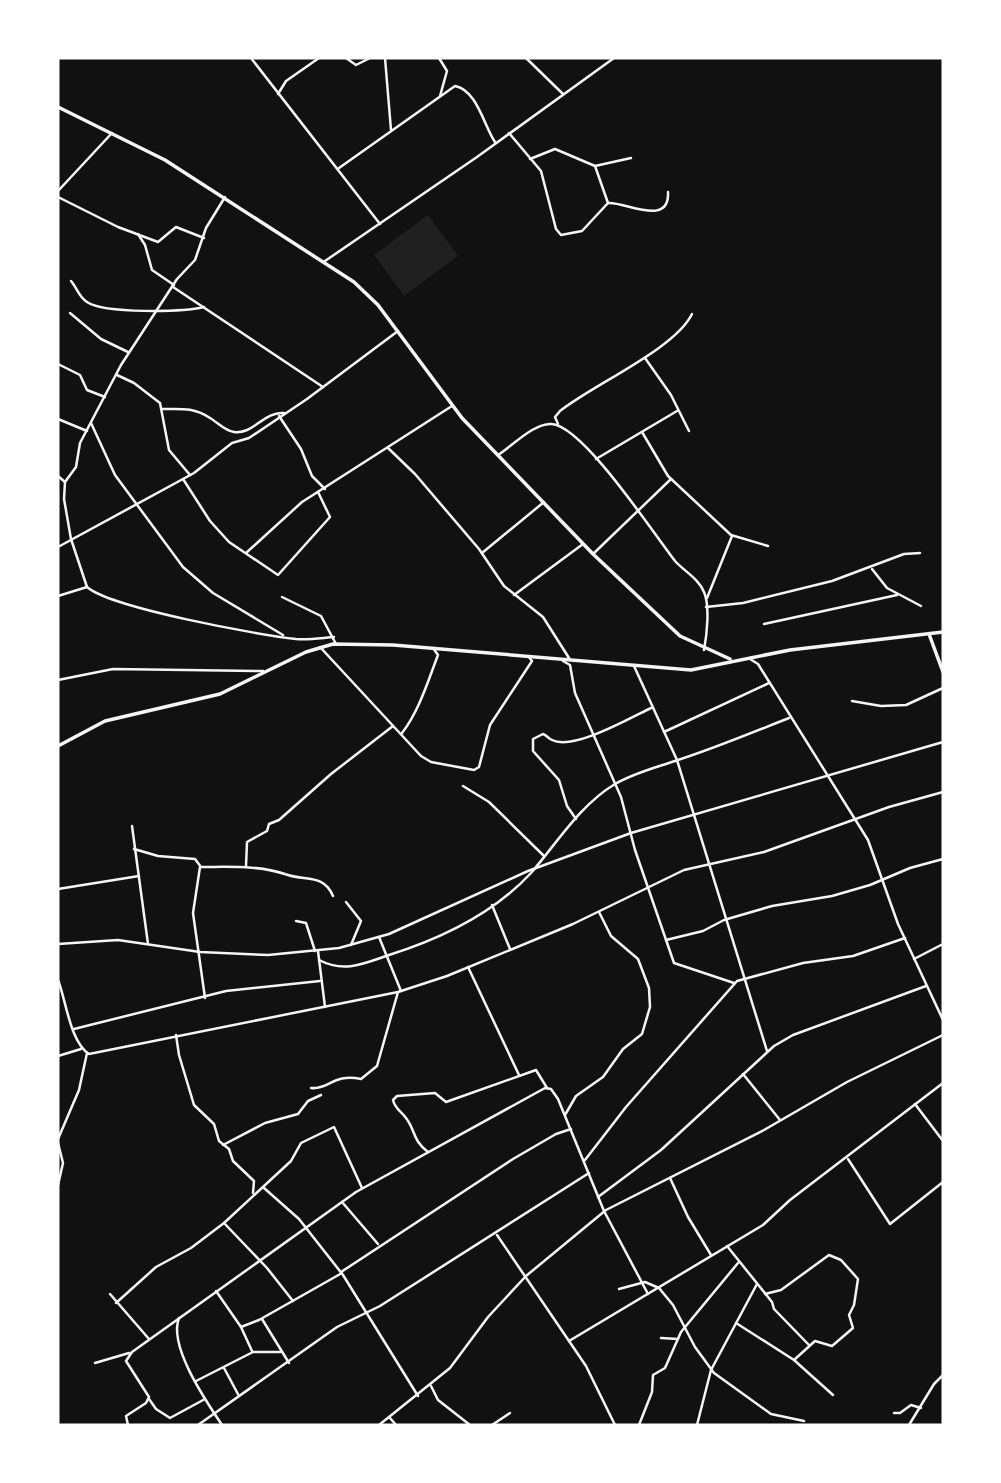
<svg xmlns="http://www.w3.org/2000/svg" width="1001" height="1483" viewBox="0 0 1001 1483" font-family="'DM Sans',sans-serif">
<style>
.green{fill:#202020}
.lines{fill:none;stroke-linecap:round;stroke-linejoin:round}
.minor{stroke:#f5f5f5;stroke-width:2.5}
.tertiary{stroke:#f5f5f5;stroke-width:3.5}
</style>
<rect width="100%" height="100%" fill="#111"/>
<!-- green -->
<polygon class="green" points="428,215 458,256 404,296 374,255"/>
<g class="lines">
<!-- minor -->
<g class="minor">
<polyline points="251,58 380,224"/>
<polyline points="346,58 356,65 370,58"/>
<polyline points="385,58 391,130"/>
<polyline points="439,58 447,71 440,96"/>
<polyline points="526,58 563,94"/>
<polyline points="278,94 286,81 319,58"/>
<path d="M509,133L541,171L556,229L561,235L582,231L608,203C624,201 670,228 668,192"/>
<polyline points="530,159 555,149 595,166 608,203"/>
<polyline points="595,166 631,158"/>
<path d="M339,168L455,86C477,90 484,126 495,142"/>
<polyline points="58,191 112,133"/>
<polyline points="58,197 118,227 158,242 176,227 204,238"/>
<path d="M225,197L206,228L195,260L177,279L121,365L80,443L76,467L65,482L64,499L71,539L87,587C111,608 259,635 296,639C309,640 321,638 334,637"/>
<polyline points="138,234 145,245 152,270 174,285"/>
<polyline points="325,261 477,157 614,58"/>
<path d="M71,281C77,288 79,297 87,302C105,314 183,312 204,307"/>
<polyline points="173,287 323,387"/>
<polyline points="70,313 101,339 128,352"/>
<polyline points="645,358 671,395 689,431"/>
<polyline points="58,364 80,375 87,390 105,397"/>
<polyline points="117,375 134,383 160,403 169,450 190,475"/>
<path d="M162,409C181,409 193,407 210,418C217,422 225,431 234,432C253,435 264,411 284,413"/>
<polyline points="279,416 301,449 312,476 325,489"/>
<polyline points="58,419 87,431"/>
<polyline points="91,423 115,475 183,567 213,593 283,635"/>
<path d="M558,424L555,417L560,411C594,384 675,349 692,314"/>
<polyline points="642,432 668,476 731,535 768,546"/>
<polyline points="388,448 415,474 479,549 504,586 543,617 569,658 563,661 570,665 575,693 621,797 635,850 674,963 734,983"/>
<path d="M498,455C512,446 535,422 552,424C584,427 653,533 675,561C684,571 699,579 704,592C710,606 707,634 704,650"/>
<polyline points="596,459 677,411"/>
<polyline points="58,476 65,482"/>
<polyline points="183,479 210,521 229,542 278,575 330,517 318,492"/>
<polyline points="58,547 194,473 232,443 249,438 307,399 398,331"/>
<polyline points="246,553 302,502 452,406"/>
<polyline points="482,553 544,502"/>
<polyline points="593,554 671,479"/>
<polyline points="872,569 887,588 921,606"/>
<polyline points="514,595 583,544"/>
<polyline points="58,596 87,587"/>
<polyline points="282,597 321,616 336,644"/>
<polyline points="707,598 732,536"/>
<polyline points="706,607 743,603 832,581 904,554 920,553"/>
<polyline points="764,624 897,595"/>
<polyline points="320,647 421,756 431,762 474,770 479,767 490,725 532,661 529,657"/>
<polyline points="750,659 758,664 868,840 898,924 943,1020"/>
<polyline points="634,666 677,760 767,1051"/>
<polyline points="58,680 113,669 263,671"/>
<polyline points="852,701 881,706 906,705 943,688"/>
<polyline points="664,732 769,683"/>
<path d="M402,733C419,711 428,681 438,655L433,648"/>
<polyline points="463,786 489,802 544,856"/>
<path d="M576,819L567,806L559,780L533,751V739L543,734C546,735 548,738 552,740C573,751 630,718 651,708"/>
<polyline points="132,826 148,944"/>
<path d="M134,849L158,856L195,859L201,867C231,867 260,865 288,875C306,881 324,874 333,896"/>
<polyline points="246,866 247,842 267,831 269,824 279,820 331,774 393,726"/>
<polyline points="200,867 193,913 205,998"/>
<polyline points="58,889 139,876"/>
<polyline points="346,902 361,921 351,945"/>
<polyline points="492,905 510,949"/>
<polyline points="296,921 306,923 315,951"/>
<polyline points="379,937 401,991"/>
<polyline points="666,940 703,931 724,920 772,906 832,896 870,885 910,868 943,859"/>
<polyline points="58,944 118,940 200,952 268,955 339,948 389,934 528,871 631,833 943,742"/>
<polyline points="318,951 325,1007"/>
<polyline points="914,959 943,944"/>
<path d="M319,960C344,973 363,964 389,955C440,939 494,913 531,873C557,843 580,805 615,784C634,773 654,768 675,761C713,749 751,733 789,718"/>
<polyline points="468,967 519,1075"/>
<path d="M58,980C66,1000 70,1042 89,1054L398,992L447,976L573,924L684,870L764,852L889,807L943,792"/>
<polyline points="74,1029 226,991 320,981"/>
<polyline points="176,1035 179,1055 194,1105 214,1124 219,1141 229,1149 233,1161 254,1181 253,1193"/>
<polyline points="58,1056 81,1049"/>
<polyline points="743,1074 780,1120"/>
<path d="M311,1088C328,1090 334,1073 361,1079L377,1066L398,992"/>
<polyline points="915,1104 943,1141"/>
<polyline points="565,1115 576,1096 603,1077 623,1049 642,1034 650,1007 649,988 638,959 611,936 599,912"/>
<polyline points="58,1139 79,1090 87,1053"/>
<polyline points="58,1143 63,1163 58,1185"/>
<polyline points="223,1145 265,1123 298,1114 308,1101 321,1095"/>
<path d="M428,1152C412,1140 416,1131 406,1118C401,1111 395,1109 393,1100L397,1096L435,1093L446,1102L536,1070L547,1088"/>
<polyline points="848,1159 890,1224 943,1182"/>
<polyline points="585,1160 626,1107 737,981 803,963 853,956 905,938"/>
<polyline points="670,1178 688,1217 711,1255"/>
<polyline points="264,1188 299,1219 343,1275 418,1396"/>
<polyline points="598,1197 661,1150 774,1046 793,1035 926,986"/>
<polyline points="342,1202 378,1244"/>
<polyline points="224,1223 267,1268 293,1301"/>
<polyline points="497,1235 586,1366 615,1425"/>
<polyline points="727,1246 772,1302 774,1309 809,1345"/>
<polyline points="341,1272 513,1159 556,1134 571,1129"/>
<polyline points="619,1289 645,1282 659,1288 673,1305 695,1347 714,1373 771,1414 804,1421"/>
<polyline points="216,1291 241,1327 252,1351"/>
<polyline points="110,1294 149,1339"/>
<polyline points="765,1294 781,1290 829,1255 841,1260 858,1279 854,1305 849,1315 853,1328 832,1346 815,1341 794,1360"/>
<polyline points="116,1303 156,1267 191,1248 224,1223 291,1161 301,1143 334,1127 362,1188"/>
<path d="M179,1318C168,1346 206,1401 222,1425"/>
<polyline points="262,1319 289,1363"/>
<polyline points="736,1323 794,1360 833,1395"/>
<polyline points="241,1327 259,1320 342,1273"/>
<polyline points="661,1338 678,1339"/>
<polyline points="569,1341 763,1225 790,1200 943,1083"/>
<polyline points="95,1363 129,1353"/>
<polyline points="224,1368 239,1396"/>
<polyline points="196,1381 253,1352 280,1352"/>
<polyline points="431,1386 438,1400 470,1425"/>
<polyline points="149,1399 156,1409 170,1418 205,1399"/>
<polyline points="894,1413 900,1413 911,1405 921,1408"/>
<polyline points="390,1418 396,1425"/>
<polyline points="128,1425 126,1416 146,1403 149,1397 126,1361 132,1352 356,1192 545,1088 551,1089 558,1099 604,1211 648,1294"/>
<polyline points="198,1425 337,1327 380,1306 589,1173"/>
<polyline points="379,1425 450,1368 488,1317 526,1276 606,1210 764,1130 847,1082 943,1035"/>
<polyline points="492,1425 510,1413"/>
<polyline points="639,1425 652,1392 653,1375 665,1368 681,1332 738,1263"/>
<polyline points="697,1425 711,1370 757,1284"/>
<polyline points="909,1425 934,1384 943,1375"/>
</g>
<!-- tertiary -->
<g class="tertiary">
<polyline points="58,107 165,160 354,282 378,305 462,418 593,554 680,636 730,659"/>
<polyline points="929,634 943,672"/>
<polyline points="58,746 105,721 220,694 306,652 333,644 393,645 691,670 790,650 943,632"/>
</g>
</g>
<!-- border -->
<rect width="1001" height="1483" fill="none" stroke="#ffffff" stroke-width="119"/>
</svg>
